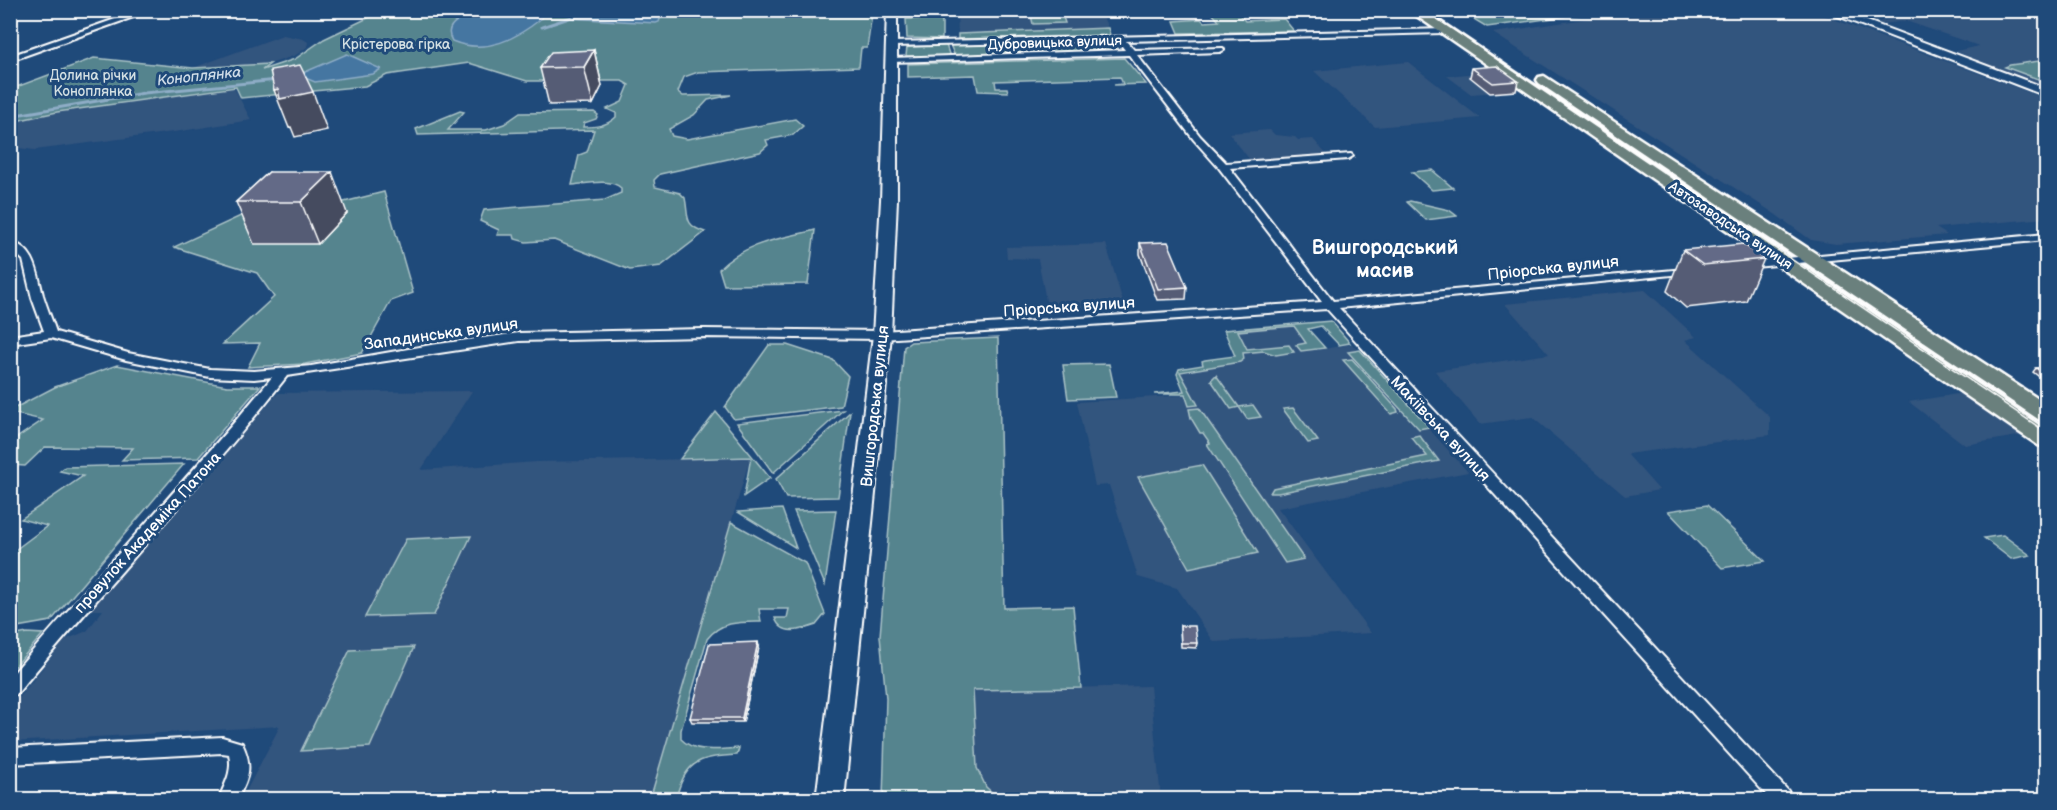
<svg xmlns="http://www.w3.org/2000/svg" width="2057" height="810" viewBox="0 0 2057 810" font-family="'Balsamiq Sans',sans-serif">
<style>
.built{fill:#33547e}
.green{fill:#54848e;stroke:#aac2c6;stroke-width:1.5}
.water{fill:#4476a1;stroke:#8fadc7;stroke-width:1.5}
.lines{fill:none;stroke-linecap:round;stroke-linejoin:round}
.stream{stroke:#8fadc7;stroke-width:3}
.street-casing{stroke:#fff;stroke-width:4}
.secondary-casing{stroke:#fff;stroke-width:4}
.primary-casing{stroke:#fff;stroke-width:5}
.street{fill:#1f4a7a;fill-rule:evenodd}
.secondary{fill:#1f4a7a;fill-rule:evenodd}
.primary{fill:#6a807d;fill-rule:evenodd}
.tram{stroke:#fff;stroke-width:1.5}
.wall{fill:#555c74;stroke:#fff;stroke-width:1.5}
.shaded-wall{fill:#454b5e;stroke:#fff;stroke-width:1.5}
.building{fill:#636b87;stroke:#fff;stroke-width:1.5}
.labels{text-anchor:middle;stroke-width:6;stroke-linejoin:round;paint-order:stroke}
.far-street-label{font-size:14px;fill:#fff;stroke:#1f4a7a}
.far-park-label{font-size:14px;fill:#d4e0e3;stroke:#1f4a7a}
.far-water-label{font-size:15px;font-style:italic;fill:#d0dde8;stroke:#1f4a7a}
.street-label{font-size:16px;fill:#fff;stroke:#1f4a7a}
.quarter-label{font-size:20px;font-weight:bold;fill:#fff;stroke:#1f4a7a}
</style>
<rect width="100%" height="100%" fill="#1f4a7a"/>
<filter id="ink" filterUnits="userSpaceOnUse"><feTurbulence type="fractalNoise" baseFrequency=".0167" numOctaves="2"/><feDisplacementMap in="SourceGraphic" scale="12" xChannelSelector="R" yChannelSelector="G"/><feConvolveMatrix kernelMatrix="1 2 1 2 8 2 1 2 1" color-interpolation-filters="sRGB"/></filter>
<g filter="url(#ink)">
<!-- built -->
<g class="built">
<polygon points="957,11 1079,11 1082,16 1102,15 1108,28 958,33"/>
<polygon points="1617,11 1812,11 2046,99 2046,218 1936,228 1947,235 1836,244 1811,240 1772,212 1493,33 1618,14"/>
<polygon points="1902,11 2046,11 2046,88 1981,64 1985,63 1956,51 1979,46 1906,21 1883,24 1877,22 1907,16"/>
<polygon points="283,35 303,39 308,42 307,47 296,55 270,64 193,68"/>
<polygon points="1408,62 1480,118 1375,127 1314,71"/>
<polygon points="1498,71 1525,90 1471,94 1447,76"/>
<polygon points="234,88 251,120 181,131 35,150 11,147 10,122 57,112 162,96"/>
<polygon points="1270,130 1275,135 1295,137 1298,140 1313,139 1326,154 1250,160 1229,133"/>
<polygon points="1106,244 1124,306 1048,311 1038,259 1007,258 1006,247"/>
<polygon points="1645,290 1696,337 1685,340 1770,417 1770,435 1627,454 1659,490 1625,496 1532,417 1480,424 1435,371 1549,354 1505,304"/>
<polygon points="1297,325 1318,350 1352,344 1468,472 1278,508 1371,633 1214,642 1177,588 1138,577 1109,485 1095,486 1077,402 1188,395 1176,373 1241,362 1227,331"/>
<polygon points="472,391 421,470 537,462 750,458 651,796 542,800 242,799 280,726 11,742 11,708 65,640 87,631 103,610 89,610 278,393"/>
<polygon points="1963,393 2023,435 1965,445 1909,402"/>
<polygon points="1150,686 1161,799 999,799 986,787 977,768 973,690"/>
</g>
<!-- green -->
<g class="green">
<path d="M428,10H843L872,14L867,48H861L859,67L698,72L684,77L678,92L683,96L731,95L708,100L694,115L669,129L672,136L687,139L795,119L803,126L793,135L766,140L768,145L760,152L660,174L654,180L655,187L680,193L685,198C689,216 683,225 705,232L661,266L630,270L554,240L526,242L515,239L514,235H497L499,230L480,221L484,210L605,200L621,193V188C611,178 585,184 572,185L579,155L587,152L594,130L418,135L416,129L460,111L464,112L448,130H486L504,124L520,113L594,112L598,115L596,119L584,123L583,127C595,127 607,126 616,117V113L607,109L622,102L629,85L622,81H527L469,63L387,75L365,86L241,98L236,87L57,112L11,122V89L94,58L193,68L270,64L262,70L295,59L324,39L374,15Z"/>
<polygon points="1474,10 1604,10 1604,11 1487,27 1462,12"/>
<polygon points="1030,11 1061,11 1065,23 1033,24"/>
<polygon points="1210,11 1236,11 1245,21 1284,19 1294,31 1179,33 1174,21 1201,19 1204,22 1219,21"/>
<polygon points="942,18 942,39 907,38 906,19"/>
<polygon points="1108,28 1110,35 958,39 958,34"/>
<polygon points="1110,41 1117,44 1118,50 955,56 950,45"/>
<polygon points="946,45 950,57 906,56 907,47"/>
<polygon points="1124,58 1146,84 1114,85 1123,84 1120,77 995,81 996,88 1007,88 1008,92 978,91 975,75 908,77 908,64"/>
<polygon points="2046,60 2046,82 2005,67 2010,65"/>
<polygon points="1432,170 1453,188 1432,190 1412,172"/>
<polygon points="384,192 413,293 391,301 362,353 305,364 248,367 260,343 223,344 274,297 257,273 174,247 260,207 324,207"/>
<polygon points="1410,201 1449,210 1457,216 1426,220 1407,202"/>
<path d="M815,230L808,284L724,285L719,269C746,242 780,239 815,230Z"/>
<polygon points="1331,321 1350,343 1339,345 1321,326 1308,329 1325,348 1301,351 1296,345 1306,343 1294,326 1238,331 1247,349 1289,345 1294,352 1276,355 1264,351 1243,353 1244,359 1240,362 1180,372 1198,405 1189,406 1185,394 1154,394 1184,391 1177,374 1179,369 1203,365 1202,361 1205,360 1235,356 1224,330"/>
<polygon points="998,338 1004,608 1073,606 1081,688 973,690 977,768 986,787 999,799 883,799 886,698 880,636 904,347 911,342"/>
<polygon points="769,345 787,345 833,360 848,376 841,406 734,419 725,407"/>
<polygon points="1360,350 1429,427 1419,429 1348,352"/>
<polygon points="1352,359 1397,409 1398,412 1391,414 1343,360"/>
<polygon points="1109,364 1116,397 1068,399 1063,365"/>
<polygon points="117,365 227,386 260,386 198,458 122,460 133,448 45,447 25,466 11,465 11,442 43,420 11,413 11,410 55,387"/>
<polygon points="1216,375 1239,407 1253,405 1261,417 1247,419 1239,407 1231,409 1211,380"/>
<polygon points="1199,408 1304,559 1285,563 1207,444 1210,443 1203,433 1200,433 1191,418 1189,409"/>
<polygon points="1293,408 1318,441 1308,443 1283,409"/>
<polygon points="843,410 773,473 737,423"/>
<polygon points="716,412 770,478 744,496 751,457 680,459"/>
<polygon points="850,412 838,497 786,498 776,479"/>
<polygon points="1419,435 1439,461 1278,493 1270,493 1273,488 1427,456 1411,437"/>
<polygon points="184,464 51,621 11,628 11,553 47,526 21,519 83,476 60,471 65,467"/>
<polygon points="1202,465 1258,553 1189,568 1138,477"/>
<polygon points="1707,505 1765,561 1722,568 1668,511"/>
<polygon points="782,509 796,548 738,512"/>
<polygon points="836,510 825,585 794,511"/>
<path d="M731,522L805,563L825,614L816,625C801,630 782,637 775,618H787L789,609H759L761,622C740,622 721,621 707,639L681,730V739C695,754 720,749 739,748L737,755C703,757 686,759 677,795L651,796Z"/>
<polygon points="2003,535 2030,555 2011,559 1984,538"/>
<polygon points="471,536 434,615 365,617 406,539"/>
<polygon points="27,633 43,634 11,671 11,636"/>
<polygon points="414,647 370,747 301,751 350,650"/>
</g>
<!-- water -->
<g class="water">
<path d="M491,10L536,11L543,15L542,18C516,39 486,55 452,41C439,19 476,14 491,10Z"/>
<polygon points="662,13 659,22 656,23 569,18 572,15"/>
<polygon points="347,54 381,69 373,74 315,82 298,75"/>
</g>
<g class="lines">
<!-- stream -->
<g class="stream">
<polyline points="542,27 569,18"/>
<polyline points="10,116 144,93 278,80"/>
</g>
<!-- street casing -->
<g class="street-casing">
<g id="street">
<polygon points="141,10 153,10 10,61 10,56"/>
<polygon points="870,10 895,10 896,12 892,14"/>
<path d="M1447,29L1448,31L1444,33L1126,41L1134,50L1223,48L1224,50L1220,52L1137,55L1200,136L1226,163L1351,154L1353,156L1348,159L1230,168L1333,301L1696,268V272L1692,273L1339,308L1791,794L1793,800H1771L1327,309L882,339L704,337L519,341L287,376C201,486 105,587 16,695L10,697V677C96,576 188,480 272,377L254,379L210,377L126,360L51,338L10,344V336L44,331L32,298L23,260L10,249V241C36,249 37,272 43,295C47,308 52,320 56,332L128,353L184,364L210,369L254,371L311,366L431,345L519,333L704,329L882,331L1322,302L1219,168L1194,140L1129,55L891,62L887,60L891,58L1125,50L1118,41L892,46L888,44L892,42Z"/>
<polygon points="2046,234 2046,240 1744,268 1738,265 1744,262"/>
<path d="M222,737L242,743C253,766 249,777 237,800H218C225,784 233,772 229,754L222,753L10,764V748Z"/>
</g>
</g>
<!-- secondary casing -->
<g class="secondary-casing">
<g id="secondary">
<polygon points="887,10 897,10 897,200 891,335 844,800 816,800 873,335 881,200"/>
<polygon points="1822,10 1838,10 2046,88 2046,96"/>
</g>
</g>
<!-- primary casing -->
<g class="primary-casing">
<g id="primary">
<polygon points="1408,10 1423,10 2046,430 2046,447 2038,445"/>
<polygon points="1544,76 2046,404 2046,421 2038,419 1539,83 1537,80 1539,77"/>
</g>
</g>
<!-- street -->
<use href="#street" class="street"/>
<!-- secondary -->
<use href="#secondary" class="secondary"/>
<!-- primary -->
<use href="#primary" class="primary"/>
<!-- tram -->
<polyline class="tram" points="1424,10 2046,432"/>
</g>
<!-- wall -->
<g class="wall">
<polygon points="594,50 602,86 593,104 549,105 540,68"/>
<polygon points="1472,68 1518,81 1516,91 1490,93 1470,77"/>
<polygon points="269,172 347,213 318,244 254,244 236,202"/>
<polygon points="1140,243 1187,287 1186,299 1157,300 1140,254"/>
<polygon points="1683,250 1764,259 1746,301 1686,308 1667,291"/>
<polygon points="2036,368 2046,368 2046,382 2033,372"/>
<polygon points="1180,626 1197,643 1196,648 1181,647"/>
<polygon points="759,647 743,722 692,722 690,718"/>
</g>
<!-- shaded-wall -->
<g class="shaded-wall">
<polygon points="594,50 602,86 593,104 584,67"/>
<polygon points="278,89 313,92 327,130 295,137 291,127 289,128 274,90"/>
<polygon points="332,172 347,213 318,244 301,202"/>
<polygon points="758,642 759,647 743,722 742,718"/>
</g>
<!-- building -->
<g class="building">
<polygon points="594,50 584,67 540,68 551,52"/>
<polygon points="300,65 313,92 280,99 278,89 274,90 270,70"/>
<polygon points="1497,66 1518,81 1493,83 1472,68"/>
<polygon points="269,172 332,172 301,202 236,202"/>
<polygon points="1168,242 1187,287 1158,289 1140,243"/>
<polygon points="1743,244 1764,259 1703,265 1683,250"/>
<polygon points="2036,368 2046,368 2046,376"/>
<polygon points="1180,626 1195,626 1197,643 1181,643"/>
<polygon points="758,642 742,718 690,718 709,644"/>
</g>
</g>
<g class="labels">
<!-- far-street labels -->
<g class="far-street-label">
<text transform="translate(1055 42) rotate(-2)" y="5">Дубровицька вулиця</text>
<text transform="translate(1731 225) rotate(34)" y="5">Автозаводська вулиця</text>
</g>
<!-- far-park labels -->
<g class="far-park-label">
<text x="396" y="49">Крістерова гірка</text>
<text x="93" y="80">Долина річки<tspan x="93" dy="16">Коноплянка</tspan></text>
</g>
<!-- far-water labels -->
<g class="far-water-label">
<text transform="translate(199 76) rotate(-6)" y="5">Коноплянка</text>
</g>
<!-- street labels -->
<g class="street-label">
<text transform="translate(1553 267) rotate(-6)" y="6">Пріорська вулиця</text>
<text transform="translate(1069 306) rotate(-4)" y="6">Пріорська вулиця</text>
<text transform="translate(441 333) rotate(-8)" y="6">Западинська вулиця</text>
<text transform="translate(874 406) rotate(-84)" y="6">Вишгородська вулиця</text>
<text transform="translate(1441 428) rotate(47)" y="6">Макіївська вулиця</text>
<text transform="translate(147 532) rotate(-48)" y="6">провулок Академіка Патона</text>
</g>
<!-- quarter labels -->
<g class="quarter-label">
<text x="1385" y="254">Вишгородський<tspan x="1385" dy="23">масив</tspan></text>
</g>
</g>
<!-- margin -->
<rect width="2057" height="810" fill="none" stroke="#1f4a7a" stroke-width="36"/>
<rect x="18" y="18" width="2021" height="774" fill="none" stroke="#fff" stroke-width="2" filter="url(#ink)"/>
</svg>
